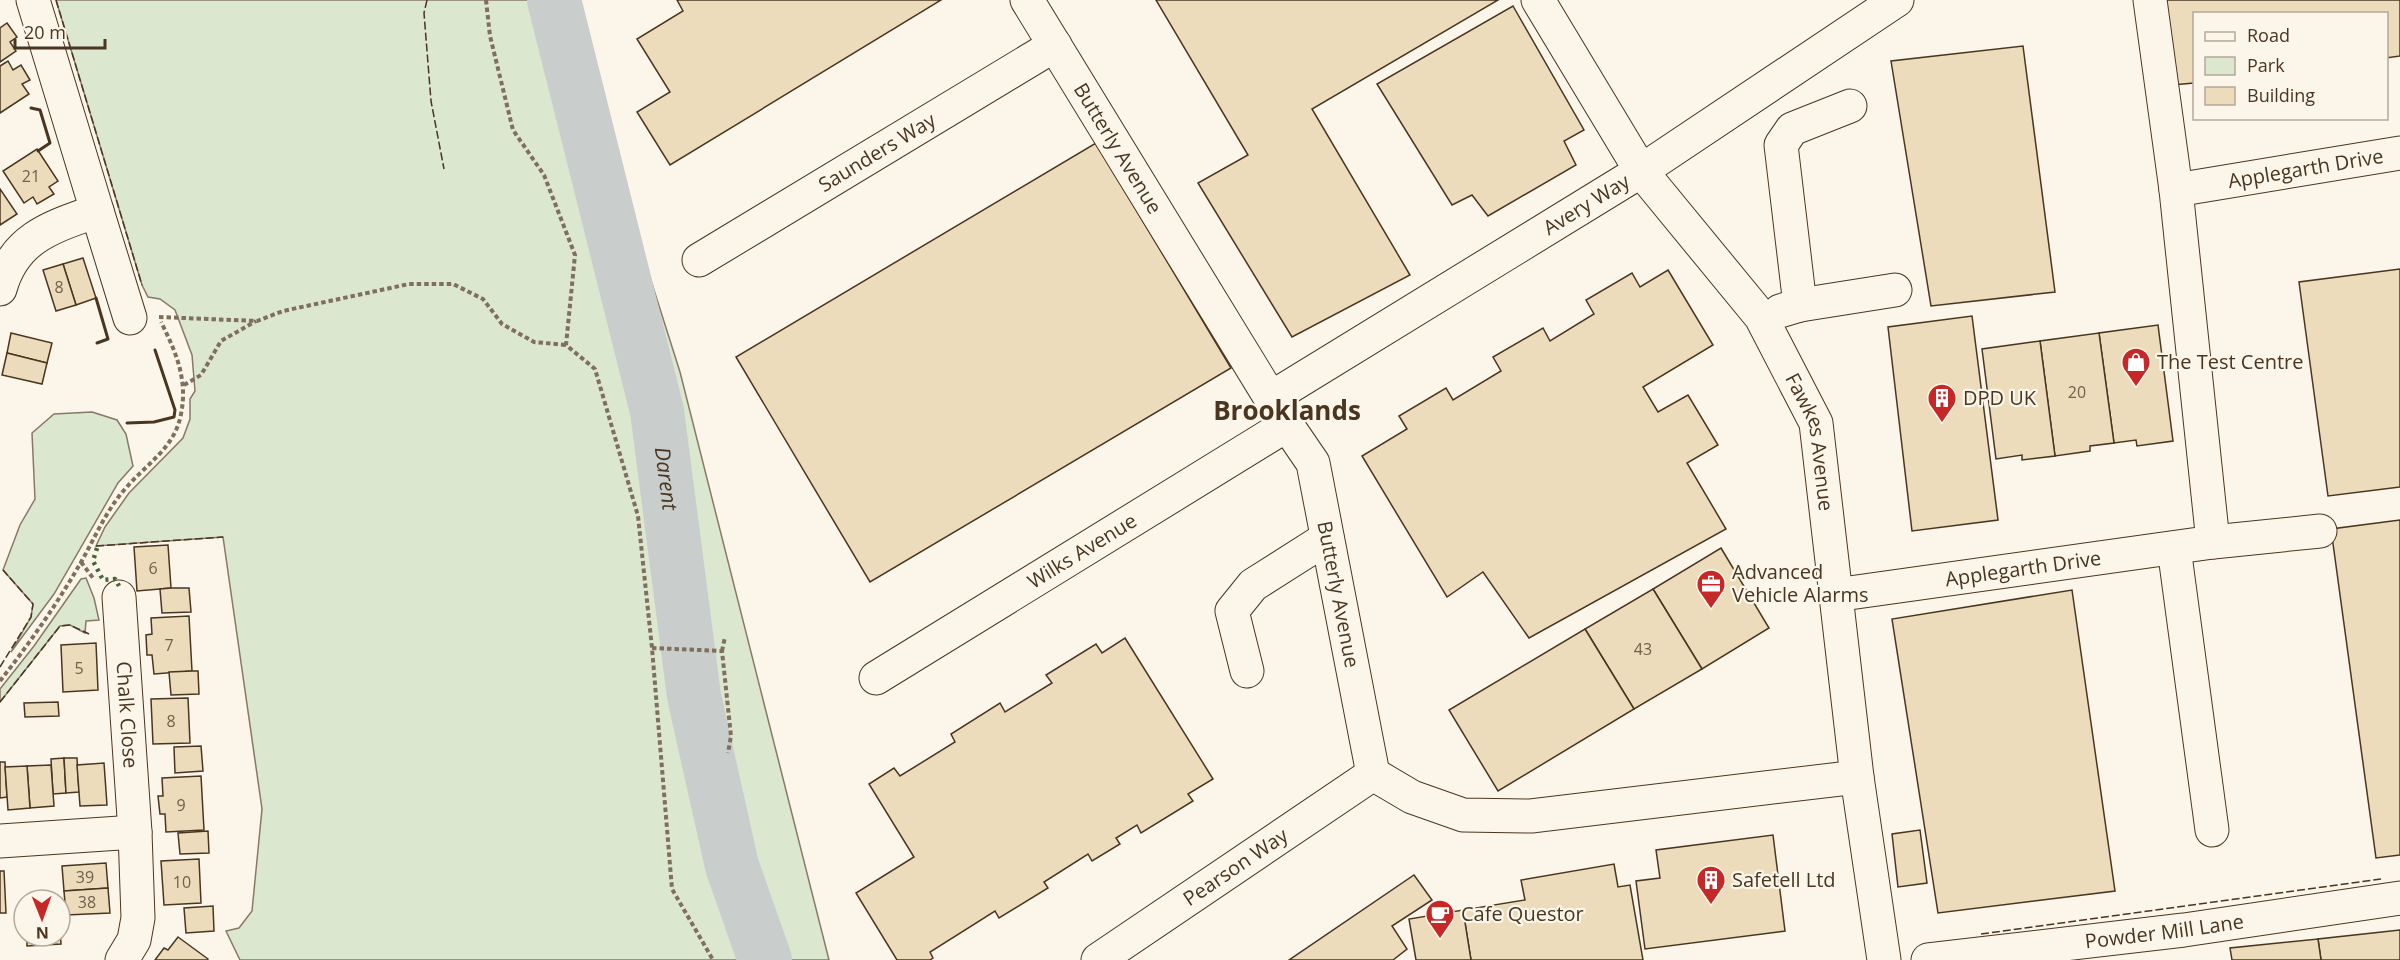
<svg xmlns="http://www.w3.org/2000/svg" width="2400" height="960" viewBox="0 0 2400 960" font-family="'Open Sans',sans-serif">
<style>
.green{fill:#dce7d0;stroke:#887966;stroke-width:1.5}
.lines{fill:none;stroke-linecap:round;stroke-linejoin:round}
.river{stroke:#c9cecd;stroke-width:54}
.building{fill:#ecdcbc;stroke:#4a3520;stroke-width:1.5}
.minor-casing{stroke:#4a3520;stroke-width:35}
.path{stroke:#7f6f5c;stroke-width:4;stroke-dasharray:4.5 3;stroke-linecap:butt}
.minor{stroke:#fbf6e9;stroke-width:33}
.hedge{stroke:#436837;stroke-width:4.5;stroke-dasharray:3 4.5;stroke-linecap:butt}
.fence{stroke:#4a3520;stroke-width:1.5;stroke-dasharray:8 3;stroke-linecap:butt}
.wall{stroke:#4a3520;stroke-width:3}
.labels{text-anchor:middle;stroke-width:4.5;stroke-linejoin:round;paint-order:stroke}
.number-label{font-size:16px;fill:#725f47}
.street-label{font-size:20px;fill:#4a3520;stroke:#fbf6e9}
.poi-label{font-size:20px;fill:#4a3520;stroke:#fbf6e9;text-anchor:start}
.water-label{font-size:21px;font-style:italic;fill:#4a3520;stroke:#fbf6e9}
.district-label{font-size:26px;font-weight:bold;fill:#4a3520;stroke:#fbf6e9}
</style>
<rect width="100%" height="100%" fill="#fbf6e9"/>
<!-- green -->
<g class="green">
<polygon points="56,0 579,0 616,170 680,372 829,960 240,960 226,931 239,928 252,911 262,809 223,537 96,546 105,527 129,493 183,438 190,419 190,399 195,391 192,355 175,310 160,299 148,297 142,285"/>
<polygon points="92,412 117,420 126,434 133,466 118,483 54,594 11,652 31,617 33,604 3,570 20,525 35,499 32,433 54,414"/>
<polygon points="86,578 94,598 99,620 86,621 85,633 70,625 60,626 0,702 0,689 34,646 81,579"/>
</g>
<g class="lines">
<!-- river -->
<path class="river" id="s1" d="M554,0L657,411L694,696L732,866L765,960"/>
</g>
<!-- building -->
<g class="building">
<polygon points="677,0 941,0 670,165 637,112 670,92 637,39 683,11"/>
<polygon points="1156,0 1498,0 1312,109 1410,275 1292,337 1198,183 1248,155"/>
<polygon points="2161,0 2400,0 2400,56 2386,58 2386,14 2194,14 2194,83 2172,85"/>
<polygon points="1513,6 1584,130 1564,141 1576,165 1488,216 1472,195 1452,205 1377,84"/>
<polygon points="7,23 17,37 10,42 16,51 0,62 0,28"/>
<polygon points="2023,46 2055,292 1931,306 1891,61"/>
<polygon points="8,61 13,70 21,65 30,80 22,84 29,94 0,113 0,66"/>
<polygon points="1096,143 1231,368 870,582 736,357"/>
<polygon points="37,149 58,181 49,187 54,194 37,204 33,197 24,203 3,171"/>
<polygon points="0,189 17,214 0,225"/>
<polygon points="83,258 96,298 76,305 63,264"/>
<polygon points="63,264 76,305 56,311 43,270"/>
<polygon points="2400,269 2400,487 2328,496 2299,282"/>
<polygon points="1668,270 1713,345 1643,387 1658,412 1688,395 1718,445 1687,463 1726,529 1529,638 1483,572 1447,597 1362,456 1407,429 1399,416 1446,388 1453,400 1501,371 1493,357 1543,328 1550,341 1594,314 1586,300 1632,273 1640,287"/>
<polygon points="1972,316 1998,520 1912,531 1888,327"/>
<polygon points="2158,325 2173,441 2137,446 2136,440 2114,443 2099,333"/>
<polygon points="11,333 52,343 47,363 7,353"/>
<polygon points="2099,333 2114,443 2090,446 2090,451 2055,456 2040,341"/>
<polygon points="2040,341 2055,456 2022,460 2022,455 1996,459 1982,349"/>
<polygon points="7,353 47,363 42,384 2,375"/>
<polygon points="2400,520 2400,855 2376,858 2331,529"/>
<polygon points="168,545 171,588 137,591 134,547"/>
<polygon points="1721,548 1769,628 1702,669 1653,589"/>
<polygon points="171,588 189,588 191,612 162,613 160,589"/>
<polygon points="1653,589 1702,669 1634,709 1585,629"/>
<polygon points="2072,590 2115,891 1938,913 1892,619"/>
<polygon points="189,616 192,671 154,674 152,655 147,655 146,635 152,634 151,618"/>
<polygon points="1585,629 1634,709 1498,791 1449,710"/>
<polygon points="1125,638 1213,779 1188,794 1193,801 1141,833 1137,825 1116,838 1120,844 1092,861 1088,854 1044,882 1048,888 999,918 995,911 930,952 933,958 930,960 897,960 856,893 914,857 869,784 894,768 900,776 955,742 951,734 1000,703 1005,712 1052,683 1046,675 1096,644 1102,653"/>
<polygon points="96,643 98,690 63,692 61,645"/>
<polygon points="192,671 198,671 199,694 171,695 169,672"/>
<polygon points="188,698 190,743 153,744 151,699"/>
<polygon points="58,702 59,716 25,717 24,703"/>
<polygon points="201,746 203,771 175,773 174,747"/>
<polygon points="64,758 66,793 53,794 51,759"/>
<polygon points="64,758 77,758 79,792 66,793"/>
<polygon points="0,762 5,762 7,797 0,798"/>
<polygon points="104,763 107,805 80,806 77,765"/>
<polygon points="51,765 54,806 30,808 27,766"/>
<polygon points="27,766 30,808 8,810 5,767"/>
<polygon points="201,776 204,830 166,832 165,814 160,814 158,796 163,796 162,778"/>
<polygon points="1920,830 1927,883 1898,887 1892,834"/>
<polygon points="208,831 209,853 180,854 178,833"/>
<polygon points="1773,835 1785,931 1645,949 1636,881 1660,878 1656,850"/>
<polygon points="199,859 201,903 164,905 161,861"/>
<polygon points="106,863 108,888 64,891 62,866"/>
<polygon points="1614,864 1618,887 1630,885 1643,960 1471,960 1463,910 1525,900 1521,880"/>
<polygon points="0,871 4,871 6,913 0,913"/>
<polygon points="1414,875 1432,900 1392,926 1407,949 1393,960 1289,960"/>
<polygon points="108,888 110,913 66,915 64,891"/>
<polygon points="213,906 214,931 186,933 184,908"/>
<polygon points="1463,910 1471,960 1416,960 1409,919"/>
<polygon points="60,930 61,944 27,946 27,936 60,936"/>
<polygon points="2400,930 2400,960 2321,960 2318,939"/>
<polygon points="178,937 208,959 207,960 155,960 164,948 168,950"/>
<polygon points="2318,939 2321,960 2232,960 2230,948"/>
</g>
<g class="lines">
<!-- minor casing -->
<g class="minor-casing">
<g id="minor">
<path id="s2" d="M1027,0L1287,425L1313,463L1373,774L1412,797L1463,815L1531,816L1857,777"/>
<path id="s3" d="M1538,0L1641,171L1761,317L1816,423L1857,777L1884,960"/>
<polyline points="2150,0 2176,190"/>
<polyline points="97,211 130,318"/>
<path id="s4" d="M699,260L1055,45"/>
<path d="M0,289C14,238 51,227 97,211L33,0"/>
<polyline points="1800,305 1781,145 1792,129 1850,106"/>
<polyline points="1780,311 1800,305 1895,290"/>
<path id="s5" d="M1271,398L1641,171L1897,0"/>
<polyline points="2213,542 2320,531"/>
<polyline points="2174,548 2212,830"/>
<path id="s6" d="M1835,595L2213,542L2176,190L2400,153"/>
<path id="s7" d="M119,597L135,832"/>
<polyline points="1247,671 1232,611 1253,585 1327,538"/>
<path id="s8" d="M876,678L1287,425"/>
<polyline points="0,841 135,832 138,918 134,940 122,960"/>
<path id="s9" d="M1098,960L1373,774"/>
<path id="s10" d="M1928,960L2184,930L2400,898"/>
</g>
</g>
<!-- path -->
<g class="path">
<polyline points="486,0 490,36 513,130 544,175 575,255 566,345 595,369 638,516 652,648 672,889 713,960"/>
<polyline points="159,317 257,321 283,311 409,284 453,284 483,299 502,324 534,342 566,345"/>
<polyline points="184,385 201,375 221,341 256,321"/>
<polyline points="81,562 93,578"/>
<polyline points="652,648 722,651 731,736 728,753"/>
<polyline points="722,651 725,637"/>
<path d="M0,681C29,644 57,604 80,564C95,538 105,512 125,489C146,464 175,448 181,414C188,380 176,352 161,322"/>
</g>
<!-- minor -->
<use href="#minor" class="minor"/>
<!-- hedge -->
<polyline class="hedge" points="97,548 93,561 103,580 115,579 119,586"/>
<!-- fence -->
<g class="fence">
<polyline points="56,0 142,285"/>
<polyline points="427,0 424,13 431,101 444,169"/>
<polyline points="96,546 223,537"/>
<polyline points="0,667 31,617 33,604 3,570"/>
<polyline points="0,702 60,626 70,625 89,634"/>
<polyline points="1981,934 2381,879"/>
</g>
<!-- wall -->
<g class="wall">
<polyline points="31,108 40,110 50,143 38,151"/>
<polyline points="96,298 108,339 97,343"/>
<polyline points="127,423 154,422 174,417 175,410 155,350"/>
</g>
</g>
<!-- icons -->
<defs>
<g id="shop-pin" transform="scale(1.5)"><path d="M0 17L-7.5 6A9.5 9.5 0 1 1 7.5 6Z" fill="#c62828" stroke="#fbf6e9"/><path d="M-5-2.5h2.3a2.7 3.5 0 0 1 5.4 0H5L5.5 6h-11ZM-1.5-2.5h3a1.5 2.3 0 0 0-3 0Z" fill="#fff"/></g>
<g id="building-pin" transform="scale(1.5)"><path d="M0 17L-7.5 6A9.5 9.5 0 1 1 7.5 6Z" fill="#c62828" stroke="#fbf6e9"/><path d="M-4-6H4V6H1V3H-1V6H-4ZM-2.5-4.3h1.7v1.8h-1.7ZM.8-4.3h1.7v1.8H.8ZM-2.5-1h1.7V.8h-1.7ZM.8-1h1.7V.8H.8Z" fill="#fff"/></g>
<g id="office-pin" transform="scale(1.5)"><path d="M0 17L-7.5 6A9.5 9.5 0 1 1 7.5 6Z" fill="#c62828" stroke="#fbf6e9"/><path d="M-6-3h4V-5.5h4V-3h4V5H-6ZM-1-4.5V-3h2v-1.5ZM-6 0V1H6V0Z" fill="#fff"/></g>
<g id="cafe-pin" transform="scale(1.5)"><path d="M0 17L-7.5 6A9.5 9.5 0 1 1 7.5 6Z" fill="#c62828" stroke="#fbf6e9"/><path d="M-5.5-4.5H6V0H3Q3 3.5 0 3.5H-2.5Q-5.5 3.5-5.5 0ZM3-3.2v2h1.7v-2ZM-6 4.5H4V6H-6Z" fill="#fff"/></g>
</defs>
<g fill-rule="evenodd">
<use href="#shop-pin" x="2136" y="362"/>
<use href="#building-pin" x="1942" y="398"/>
<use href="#office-pin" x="1711" y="584"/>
<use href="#building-pin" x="1711" y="880"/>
<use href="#cafe-pin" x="1440" y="914"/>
</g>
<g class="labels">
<!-- number labels -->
<g class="number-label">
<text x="31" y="182">21</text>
<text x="59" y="293">8</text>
<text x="2077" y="398">20</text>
<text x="153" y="574">6</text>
<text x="169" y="651">7</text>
<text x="1643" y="655">43</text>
<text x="79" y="674">5</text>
<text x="171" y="727">8</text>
<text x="181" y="811">9</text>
<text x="85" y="883">39</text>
<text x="182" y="888">10</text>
<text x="87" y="908">38</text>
</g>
<!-- street labels -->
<g class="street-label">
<text dy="7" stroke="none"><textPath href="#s2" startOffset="174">Butterly Avenue</textPath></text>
<text dy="7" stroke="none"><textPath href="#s4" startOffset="208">Saunders Way</textPath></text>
<text dy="7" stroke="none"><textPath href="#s6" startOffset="867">Applegarth Drive</textPath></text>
<text dy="7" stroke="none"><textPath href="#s5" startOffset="370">Avery Way</textPath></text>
<text dy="7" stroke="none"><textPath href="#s3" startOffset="525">Fawkes Avenue</textPath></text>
<text dy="7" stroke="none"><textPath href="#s8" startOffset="242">Wilks Avenue</textPath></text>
<text dy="7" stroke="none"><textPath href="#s6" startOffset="190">Applegarth Drive</textPath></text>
<text dy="7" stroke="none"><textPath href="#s2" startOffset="678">Butterly Avenue</textPath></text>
<text dy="7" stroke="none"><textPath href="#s7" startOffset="118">Chalk Close</textPath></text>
<text dy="7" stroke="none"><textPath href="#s9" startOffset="166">Pearson Way</textPath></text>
<text dy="7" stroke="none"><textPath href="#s10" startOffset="238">Powder Mill Lane</textPath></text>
</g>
<!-- poi labels -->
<g class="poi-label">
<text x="2157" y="369">The Test Centre</text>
<text x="1963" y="405">DPD UK</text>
<text x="1732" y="579">Advanced<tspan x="1732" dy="23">Vehicle Alarms</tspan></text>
<text x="1732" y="887">Safetell Ltd</text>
<text x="1461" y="921">Cafe Questor</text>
</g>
<!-- water labels -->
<g class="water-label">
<text dy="7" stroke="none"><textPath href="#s1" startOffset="492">Darent</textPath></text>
</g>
<!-- district labels -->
<g class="district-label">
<text x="1287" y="420">Brooklands</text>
</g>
</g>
<!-- legend -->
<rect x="2193" y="12" width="195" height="108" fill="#fbf6e9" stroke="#b4a999" stroke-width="1.5"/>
<rect x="2205" y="32" width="30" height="9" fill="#fbf6e9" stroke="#b4a999" stroke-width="1.5"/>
<text x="2247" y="42" font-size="18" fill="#4a3520">Road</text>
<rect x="2205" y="57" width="30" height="18" fill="#dce7d0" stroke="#b4a999" stroke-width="1.5"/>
<text x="2247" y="72" font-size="18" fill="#4a3520">Park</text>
<rect x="2205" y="87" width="30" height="18" fill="#ecdcbc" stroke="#b4a999" stroke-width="1.5"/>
<text x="2247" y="102" font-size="18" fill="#4a3520">Building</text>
<!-- north arrow -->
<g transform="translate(42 918) rotate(179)"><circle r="28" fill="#fbf6e9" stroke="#b4a999" stroke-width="1.5"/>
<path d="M0-4.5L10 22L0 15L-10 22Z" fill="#c62828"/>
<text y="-9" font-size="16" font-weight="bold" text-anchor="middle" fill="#4a3520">N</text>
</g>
<!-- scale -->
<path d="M15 39v9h90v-9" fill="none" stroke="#4a3520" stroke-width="3"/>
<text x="24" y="39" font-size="18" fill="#4a3520" stroke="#fbf6e9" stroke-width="4.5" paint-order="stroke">20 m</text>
</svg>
